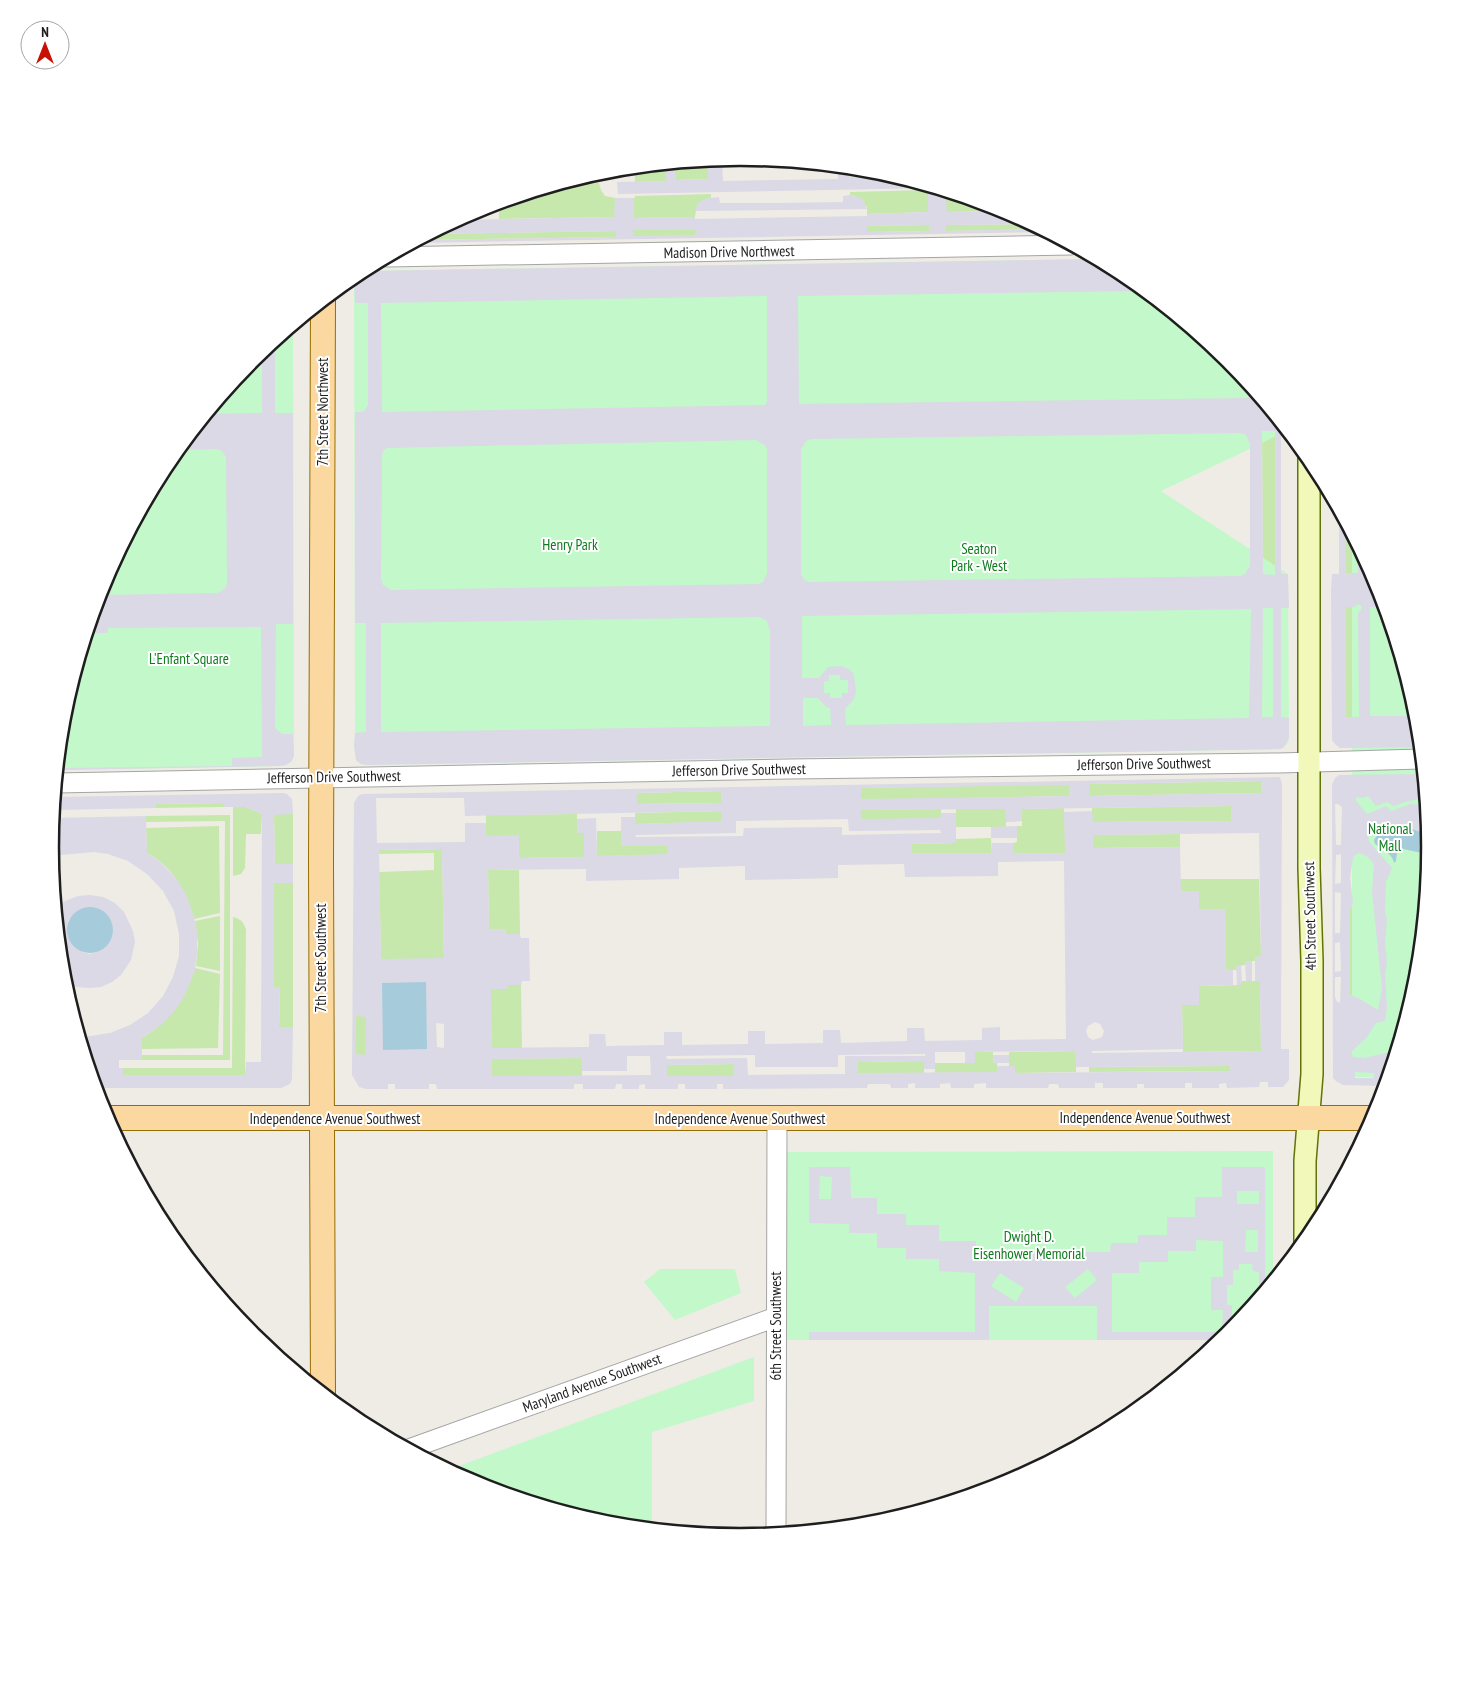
<svg xmlns="http://www.w3.org/2000/svg" width="1480" height="1694" viewBox="0 0 1480 1694" font-family="'PT Sans Narrow',sans-serif">
<style>
.grass{fill:#c6e8ac}
.park{fill:#c3f8ca}
.plaza{fill:#dad9e5;fill-rule:evenodd}
.water{fill:#a6ccdc}
.lines{fill:none;stroke-linecap:round;stroke-linejoin:round}
.tertiary-casing{stroke:#a5a5a5;stroke-width:21}
.secondary-casing{stroke:#617407;stroke-width:24}
.primary-casing{stroke:#956e03;stroke-width:26}
.tertiary{stroke:#fff;stroke-width:19}
.secondary{stroke:#f1f8ba;stroke-width:21}
.primary{stroke:#fad89f;stroke-width:24}
.labels{text-anchor:middle;stroke-width:4;stroke-linejoin:round;paint-order:stroke}
.street-label{font-size:15px;fill:#1e1e1e;stroke:#fff}
.park-label{font-size:15px;fill:#0e7b1e;stroke:#fff}
.rim{fill:none;stroke:#1e1e1e;stroke-width:2.5}
</style>
<rect width="100%" height="100%" fill="#efece5"/>
<!-- grass -->
<g class="grass">
<polygon points="708,160 708,179 676,180 676,163"/>
<polygon points="666,164 667,181 635,182 635,167"/>
<polygon points="852,168 875,170 885,173 885,176 852,177"/>
<polygon points="562,183 599,183 601,190 605,196 615,198 615,217 499,219 499,203"/>
<polygon points="926,190 926,193 928,193 929,212 867,214 867,207 855,196 850,195 850,192"/>
<polygon points="946,193 949,193 1007,211 946,212"/>
<path d="M711,194V198C700,199 696,207 695,217L634,218L633,198H635V196Z"/>
<polygon points="1030,224 1041,229 946,231 945,225"/>
<polygon points="929,225 929,231 867,232 867,226"/>
<rect x="633" y="230" width="62" height="6"/>
<polygon points="616,231 617,237 419,240 430,234"/>
<polygon points="1262,431 1275,431 1275,575 1263,575"/>
<polygon points="1346,524 1358,547 1358,574 1346,573"/>
<polygon points="1346,607 1354,607 1359,717 1346,717"/>
<polygon points="1262,781 1262,793 1089,796 1089,784"/>
<polygon points="1069,784 1069,796 861,800 861,788"/>
<polygon points="722,791 722,803 637,804 636,793"/>
<polygon points="224,803 224,807 156,808 156,804"/>
<polygon points="1232,806 1232,821 1092,822 1092,808"/>
<polygon points="233,807 246,807 262,814 261,834 246,834 245,868 241,874 233,876"/>
<polygon points="1064,808 1066,853 1013,853 1013,843 1017,842 1017,826 1022,826 1022,809"/>
<polygon points="941,809 941,818 861,820 861,810"/>
<rect x="956" y="809" width="50" height="18"/>
<polygon points="722,811 722,822 635,824 635,813"/>
<polygon points="274,814 293,814 293,864 275,864"/>
<polygon points="577,814 577,833 584,833 584,857 519,858 486,836 486,815"/>
<polygon points="230,815 230,1060 142,1060 142,1055 223,1055 225,821 146,822 146,816"/>
<path d="M219,826L220,913L194,919C187,892 173,867 147,853L146,828Z"/>
<polygon points="597,831 621,831 621,846 667,846 667,855 597,856"/>
<polygon points="1180,834 1180,847 1093,848 1093,835"/>
<polygon points="991,838 992,853 912,853 912,844 956,843 956,839"/>
<polygon points="442,849 444,959 381,959 379,872 434,870 434,853 379,854 379,850"/>
<polygon points="488,870 519,870 520,934 506,934 506,929 489,930"/>
<polygon points="1180,879 1259,879 1261,957 1255,957 1255,961 1246,961 1245,965 1237,966 1236,970 1226,970 1225,909 1199,909 1180,891"/>
<polygon points="274,883 293,883 293,1027 279,1027 280,988 274,987"/>
<polygon points="1353,902 1358,998 1350,995 1350,910"/>
<polygon points="220,916 220,971 196,966 198,944 195,921"/>
<path d="M233,917C241,919 244,922 246,930L245,1075L123,1076V1068H232Z"/>
<path d="M195,968L220,974L218,1048L142,1049V1038C170,1021 185,998 195,968Z"/>
<polygon points="1242,981 1260,981 1261,1051 1183,1052 1182,1005 1199,1005 1199,986 1241,985"/>
<polygon points="507,985 521,985 522,1048 492,1048 490,989 507,989"/>
<rect x="356" y="1016" width="10" height="39"/>
<polygon points="1076,1051 1076,1072 1015,1073 1015,1066 1009,1066 1009,1052"/>
<polygon points="975,1052 993,1052 993,1063 997,1063 997,1072 935,1073 935,1063 975,1063"/>
<polygon points="582,1058 582,1076 492,1076 492,1059"/>
<polygon points="924,1061 924,1073 858,1073 858,1062"/>
<polygon points="734,1064 734,1076 667,1076 666,1065"/>
<polygon points="1230,1066 1230,1071 1089,1072 1089,1067"/>
</g>
<!-- park -->
<g class="park">
<polygon points="1096,259 1124,273 1228,359 1287,431 1161,491 1288,574 1289,738 1287,744 1281,749 367,765 361,764 356,760 354,746 355,733 354,285 357,275 365,271"/>
<path d="M293,325L294,756C290,764 287,765 279,766L58,770L63,712L103,583L166,463L252,359Z"/>
<polygon points="1352,535 1378,583 1417,713 1430,847 1417,982 1388,1077 1352,1077"/>
<polygon points="1273,1151 1273,1280 1228,1335 1222,1340 786,1340 784,1152"/>
<polygon points="660,1269 735,1269 741,1293 675,1320 644,1282"/>
<polygon points="754,1357 754,1401 652,1432 652,1527 605,1524 476,1484 448,1470"/>
</g>
<!-- plaza -->
<g class="plaza">
<polygon points="722,159 723,181 838,179 838,167 852,168 852,177 885,176 885,173 933,188 618,194 617,182 666,181 666,164 676,163 676,180 708,179 708,160"/>
<path d="M928,193H946L947,212L1007,211L1030,224L946,225V231L1041,229L1045,232L414,243L419,240L616,237V231L430,234L457,220L614,217L615,198H633L634,218L695,217V219L867,216V214L928,212ZM929,225V231L867,232V226ZM633,230H695V235L633,236Z"/>
<polygon points="850,195 859,197 863,200 867,209 695,211 698,203 704,199 711,198 719,197 720,203 780,203 843,202 843,196"/>
<path d="M1096,259L1124,273L1144,291L798,296L799,404L1248,398L1249,385L1286,430L1281,431V574H1288L1289,608H1281V717L1289,718V738L1284,747L1281,749L367,765L361,764L356,760L354,746L355,733L366,732V623H355V412H363L368,405V303H355L354,280L360,273L365,271ZM767,296V401L765,405L382,412L381,303ZM1262,431H1275V575L1263,574ZM1239,433L1245,434L1250,443V566L1245,574L1241,576L809,582L804,580L801,574V449L806,441L812,439ZM756,440L766,446L767,451V573L763,582L758,584L391,590L383,585L381,579L382,456L383,451L387,448ZM1263,608H1273V717H1262ZM1251,609L1249,718L846,725L845,709L854,699L856,692L854,674L849,669L841,666L828,667L819,678H802V616ZM760,617L767,621L770,631V726L381,732V623ZM829,675H840V680H848V693H842V698H830V693H824V681H829ZM803,698H818L826,707L830,708L831,725L803,726Z"/>
<polygon points="275,340 275,413 293,413 293,624 276,624 275,728 282,734 293,734 294,756 291,762 286,765 279,766 58,770 58,768 232,766 232,758 262,757 261,627 108,628 108,633 87,633 99,595 214,593 218,593 225,588 227,584 226,457 222,451 217,449 178,450 207,414 262,413 262,351"/>
<path d="M1339,511L1346,524V573H1358V547L1378,583L1385,607H1370V716H1417L1420,747L1340,748L1335,744L1332,740L1331,590L1332,574H1339ZM1358,604L1362,606L1361,610L1358,613L1359,717H1346V608L1354,607Z"/>
<path d="M1423,774L1425,798L1405,802L1394,806L1387,802L1376,806L1368,796L1363,798L1358,797L1356,798V801L1367,814L1386,806L1391,811L1411,804L1423,805L1426,806L1429,835L1409,828H1398L1380,831L1378,830H1373L1367,835L1370,843L1392,868L1386,882L1385,911L1387,919L1385,943L1387,962L1385,976L1387,1007L1385,1021L1376,1023L1367,1037L1352,1051V1054L1353,1057L1364,1058L1390,1052L1397,1047L1385,1086L1343,1085L1336,1081L1333,1078L1332,784L1335,778L1339,775ZM1335,804H1338L1342,807L1341,845H1336ZM1360,853L1368,857L1374,864L1372,892L1382,988L1378,1010L1358,998L1350,995V910L1353,902L1350,878L1353,858L1356,854ZM1341,854V883L1335,884L1336,855ZM1335,892L1341,893L1340,933H1335ZM1340,942L1341,971L1335,972V943ZM1335,977H1341L1340,1003L1337,1002L1335,997ZM1355,1072L1374,1073H1375L1373,1078H1355Z"/>
<path d="M1280,777L1282,784L1281,1049H1289V1080L1283,1087H1268V1082H1260L1259,1087L1227,1088L1226,1083L1219,1084V1088H1192V1083H1185V1088H1144V1084H1137V1088H1103V1083H1095V1088H1059L1058,1084H1049L1048,1088H986V1083L974,1084V1088H951L950,1083L940,1084V1088H915V1083L908,1084V1088H891L890,1084H868L867,1088L723,1089V1084H717V1089H685V1084H678V1089H645V1084L639,1085V1089H622V1084H616L615,1089H583V1084H574V1089H437L436,1084H429V1089H395V1084H388V1089H366L359,1087L352,1075L354,803L358,796L362,794ZM1261,781V793L1089,796L1090,784ZM1069,785V796L861,799V788ZM721,791V803L637,804V793ZM376,798H464L465,816L721,811L722,821L636,824L635,817H621V846H667V854L597,856L596,818L577,819V833H584V857L519,858V835L486,836V823H465V842L377,843ZM1231,806V821L1093,822L1092,811L1064,812L1065,853H1014L1013,843H992V853H912V844L956,843V813H941L940,818L861,819V810L1005,809L1006,822H1012L1022,821V809ZM848,819L849,831L940,830L941,833L842,835V827L744,828L743,836L636,837L635,835L736,833V821ZM1259,833L1261,956L1255,957V981H1260L1261,1051L1092,1053V1051L1183,1049L1182,1005H1199V986L1233,985V970L1226,969L1225,909H1199V891H1181L1180,847L1093,848V835ZM442,849L444,958L381,959L379,850ZM1064,861L1066,1039L1000,1040V1027L982,1028V1040L925,1041L924,1028H907V1041L841,1043L840,1030H823V1043L765,1044V1031H748V1044L682,1045V1032H664V1045L606,1046L605,1034H589V1047L492,1048L491,989H507L508,985H521L522,981H530L529,938H521L520,934H506V929H489L488,870L586,869V881L679,879V868L745,866V880L838,878V865L904,864L905,877L998,876V862ZM356,1016L366,1017L365,1055L356,1054ZM1095,1022L1100,1024L1104,1031L1102,1037L1093,1040L1088,1037L1086,1031L1088,1026ZM436,1023L444,1024V1048L437,1047ZM1075,1051L1076,1067L1230,1066V1071L1015,1073V1066H997V1072L858,1073V1062L924,1061V1069H935V1052H965V1063H975V1052ZM925,1054V1056H845V1074L748,1075L747,1058L667,1059L666,1056L755,1055V1067H838V1055ZM627,1056H650L651,1075L492,1076V1059L581,1058L582,1071H627ZM734,1064L733,1076H667V1065Z"/>
<polygon points="283,793 287,794 292,799 293,814 274,815 275,864 293,864 293,883 274,883 274,987 280,987 279,1027 293,1027 292,1079 290,1084 281,1088 95,1088 79,1035 90,1036 110,1033 130,1025 148,1013 163,996 173,977 179,956 179,934 174,911 163,891 147,874 128,861 108,854 94,852 61,855 51,860 50,847 53,818 146,816 147,853 159,861 176,878 187,896 194,918 197,932 197,952 195,970 190,983 183,999 172,1014 162,1024 142,1038 142,1060 119,1060 119,1068 123,1068 123,1075 245,1075 246,1062 261,1062 262,814 246,807 224,807 224,803 156,804 156,808 54,810 55,797"/>
<polygon points="1017,826 1017,838 991,838 991,827"/>
<path d="M90,895L103,897L115,903L124,912L133,931L135,942L131,960L121,975L112,982L101,987L89,988L77,987L63,981L56,907L65,901L78,896ZM78,910L111,921L113,929L112,936L97,952L90,954L82,952L68,921Z"/>
<polygon points="1245,961 1252,961 1252,981 1246,981"/>
<polygon points="1236,965 1241,965 1242,985 1237,985"/>
<rect x="993" y="1055" width="16" height="8"/>
<path d="M809,1167H850L851,1198H877V1214H906V1225H939V1241H976V1252H1110L1111,1243H1138V1235H1167V1217H1195V1197H1222V1167H1265V1290L1259,1297V1272L1253,1271L1252,1264H1239V1270H1233V1285H1227V1305H1232V1330L1222,1340H1097V1306H989V1340H809V1332H975V1273L939,1271V1259H906V1248H877V1233H849V1224L809,1223ZM820,1176L832,1177L831,1199H819ZM1237,1191H1259V1204H1237ZM1246,1230H1258V1252H1245ZM1196,1240L1223,1241V1277H1211V1310H1223L1222,1332H1112V1273H1139V1262H1168V1251H1196ZM1088,1269L1097,1280L1075,1298L1065,1287ZM1000,1273L1024,1288L1016,1302L991,1286Z"/>
</g>
<!-- water -->
<g class="water">
<path d="M1388,828H1409L1429,835V856L1422,853L1403,849L1397,853L1396,861L1394,863C1392,853 1383,850 1375,844L1374,840L1380,831Z"/>
<circle cx="90" cy="930" r="23"/>
<polygon points="426,982 427,1049 383,1050 382,983"/>
</g>
<g class="lines">
<!-- tertiary casing -->
<g class="tertiary-casing">
<g id="tertiary">
<polyline points="387,257 1071,245"/>
<polyline points="56,783 789,769 1279,763 1421,759"/>
<polyline points="409,1449 776,1317"/>
<polyline points="776,1533 777,1119"/>
</g>
</g>
<!-- secondary casing -->
<g class="secondary-casing">
<polyline id="secondary" points="1305,1242 1305,1161 1312,1074 1312,961 1309,868 1309,458"/>
</g>
<!-- primary casing -->
<g class="primary-casing">
<g id="primary">
<polyline points="323,301 321,863 323,1393"/>
<polyline points="106,1118 1374,1118"/>
</g>
</g>
<!-- tertiary -->
<use href="#tertiary" class="tertiary"/>
<!-- secondary -->
<use href="#secondary" class="secondary"/>
<!-- primary -->
<use href="#primary" class="primary"/>
</g>
<g class="labels">
<!-- street labels -->
<g class="street-label">
<text transform="translate(729 252) rotate(-1)" y="5">Madison Drive Northwest</text>
<text transform="translate(323 412) rotate(-90)" y="5">7th Street Northwest</text>
<text transform="translate(1144 764) rotate(-1)" y="5">Jefferson Drive Southwest</text>
<text transform="translate(739 770) rotate(-1)" y="5">Jefferson Drive Southwest</text>
<text transform="translate(334 777) rotate(-1)" y="5">Jefferson Drive Southwest</text>
<text transform="translate(1310 916) rotate(-91)" y="5">4th Street Southwest</text>
<text transform="translate(321 958) rotate(-90)" y="5">7th Street Southwest</text>
<text x="1145" y="1123">Independence Avenue Southwest</text>
<text x="335" y="1124">Independence Avenue Southwest</text>
<text x="740" y="1124">Independence Avenue Southwest</text>
<text transform="translate(776 1326) rotate(-90)" y="5">6th Street Southwest</text>
<text transform="translate(592 1383) rotate(-20)" y="5">Maryland Avenue Southwest</text>
</g>
<!-- park labels -->
<g class="park-label">
<text x="570" y="550">Henry Park</text>
<text x="979" y="554">Seaton<tspan x="979" dy="17">Park - West</tspan></text>
<text x="189" y="664">L'Enfant Square</text>
<text x="1390" y="834">National<tspan x="1390" dy="17">Mall</tspan></text>
<text x="1029" y="1242">Dwight D.<tspan x="1029" dy="17">Eisenhower Memorial</tspan></text>
</g>
</g>
<!-- crop -->
<path d="M0 0H1480V1694H0ZM59 847a681 681 0 1 1 1362 0a681 681 0 1 1-1362 0Z" fill="#fff" fill-rule="evenodd"/>
<path class="rim" d="M59 847a681 681 0 1 1 1362 0a681 681 0 1 1-1362 0Z"/>
<!-- north arrow -->
<g transform="translate(45 45)"><circle r="24" fill="#ffffff" stroke="#a5a5a5"/>
<path d="M0-4L9 19L0 12L-9 19Z" fill="#c81104"/>
<text y="-8" font-size="14" font-weight="bold" text-anchor="middle" fill="#1e1e1e">N</text>
</g>
</svg>
